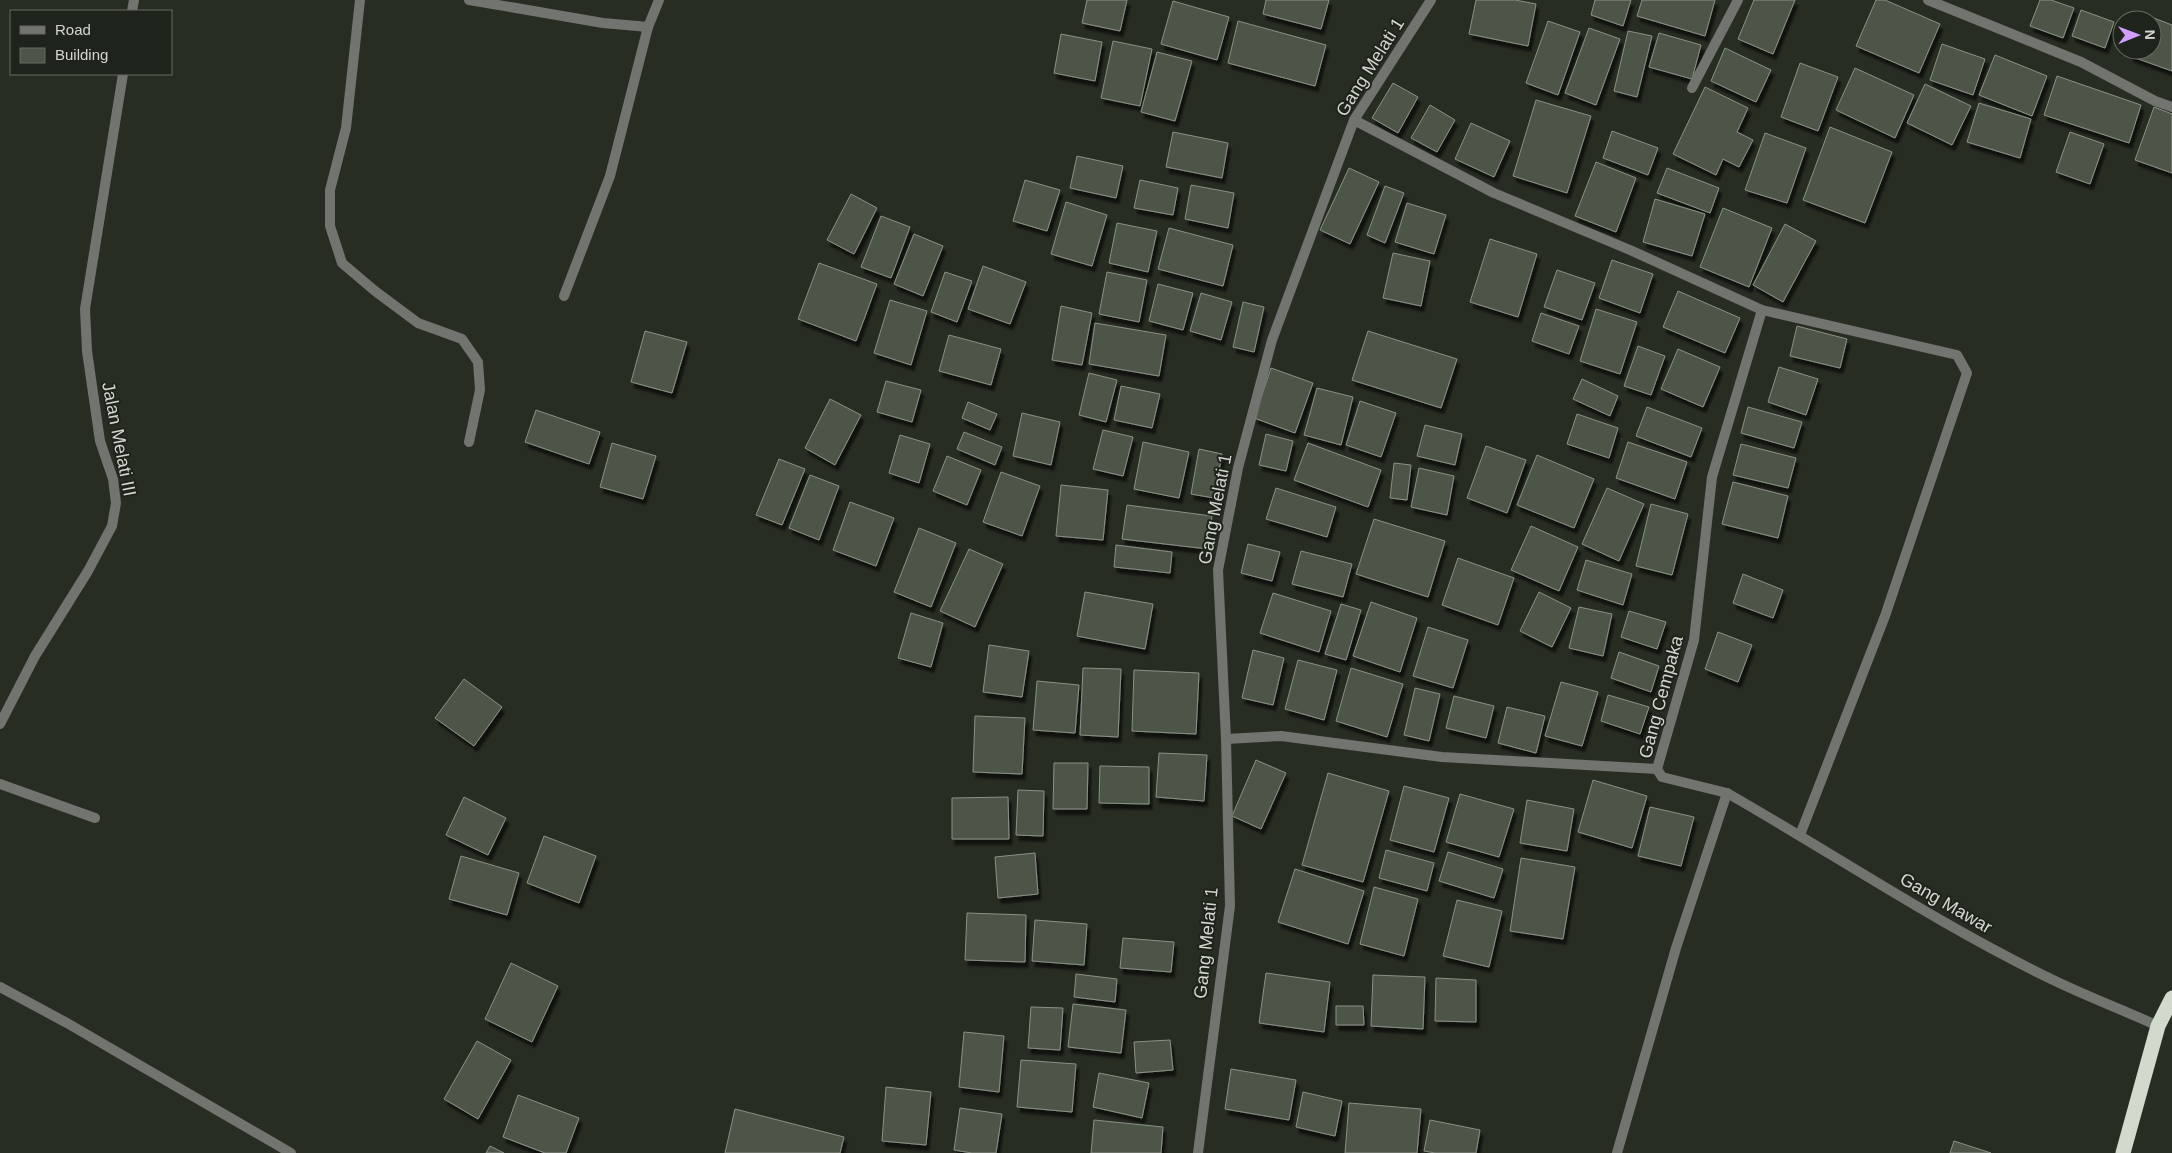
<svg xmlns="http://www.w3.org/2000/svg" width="2172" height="1153" viewBox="0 0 2172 1153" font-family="Arial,sans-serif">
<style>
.building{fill:#4e544a;stroke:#8a9185;filter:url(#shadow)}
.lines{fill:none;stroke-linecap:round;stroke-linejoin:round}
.street{stroke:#71746f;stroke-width:10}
.highway{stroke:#d2d9cd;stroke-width:15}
.labels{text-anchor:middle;stroke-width:4;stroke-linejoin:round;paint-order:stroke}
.street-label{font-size:18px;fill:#d3d6d0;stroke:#1e241b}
</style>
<defs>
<filter id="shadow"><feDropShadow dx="3" dy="5.5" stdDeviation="1" flood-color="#0009"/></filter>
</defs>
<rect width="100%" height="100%" fill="#282d24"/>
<!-- building -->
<g class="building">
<polygon points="1087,0 1127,0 1120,31 1082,23"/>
<polygon points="1266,0 1329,0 1321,29 1263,14"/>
<polygon points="1476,0 1515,0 1536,4 1528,46 1469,34"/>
<polygon points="1595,0 1631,0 1623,26 1591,15"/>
<polygon points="1642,0 1715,0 1705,36 1637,16"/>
<polygon points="1754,0 1795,0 1773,54 1738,39"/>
<polygon points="1876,0 1885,0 1940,24 1919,73 1856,46"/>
<polygon points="2040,0 2051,0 2074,8 2063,38 2030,26"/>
<polygon points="1173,1 1229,17 1217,60 1161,44"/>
<polygon points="2081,10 2114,22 2105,48 2072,36"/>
<polygon points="2146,15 2172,25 2172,71 2130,56 2132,50 2152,50 2152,20 2144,20"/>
<polygon points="1238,21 1326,45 1315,86 1228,63"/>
<polygon points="1548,21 1580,32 1558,95 1526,83"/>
<polygon points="1589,28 1620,39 1596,105 1565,93"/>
<polygon points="1628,31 1652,36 1637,97 1614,91"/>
<polygon points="1659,33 1701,45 1692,79 1649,67"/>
<polygon points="1061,34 1102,42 1095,81 1054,73"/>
<polygon points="1113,41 1152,49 1140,106 1101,98"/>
<polygon points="1942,44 1985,59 1973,95 1930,80"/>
<polygon points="1725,48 1771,70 1756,102 1711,81"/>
<polygon points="1157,52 1192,61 1175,121 1141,112"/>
<polygon points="1995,55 2047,76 2032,116 1979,95"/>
<polygon points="1800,63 1838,77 1818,131 1781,117"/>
<polygon points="1855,68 1914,95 1895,138 1836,110"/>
<polygon points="2057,76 2141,105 2129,143 2044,115"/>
<polygon points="1393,83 1418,97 1398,133 1372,118"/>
<polygon points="1925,84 1971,106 1952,145 1907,123"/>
<polygon points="1705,87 1748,108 1737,132 1753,140 1739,167 1723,159 1716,175 1673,154"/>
<polygon points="1536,100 1591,116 1567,193 1513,176"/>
<polygon points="1979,103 2031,119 2020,158 1967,142"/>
<polygon points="1430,105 1455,120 1437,152 1411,138"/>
<polygon points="2154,107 2172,114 2172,173 2135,160"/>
<polygon points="1471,123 1510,141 1494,177 1455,159"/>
<polygon points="1830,127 1892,152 1865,223 1803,200"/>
<polygon points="1612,131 1658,148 1648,175 1603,158"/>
<polygon points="1173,132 1228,143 1222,178 1166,167"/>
<polygon points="2070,132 2104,144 2090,184 2056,172"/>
<polygon points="1765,133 1806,148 1787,203 1745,190"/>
<polygon points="1077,156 1123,166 1116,198 1070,188"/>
<polygon points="1596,162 1636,178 1616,232 1575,216"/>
<polygon points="1349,168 1379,182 1350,244 1320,230"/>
<polygon points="1667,168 1719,188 1710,213 1657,193"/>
<polygon points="1025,180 1060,190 1047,231 1013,221"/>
<polygon points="1140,180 1178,188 1173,215 1134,208"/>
<polygon points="1191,185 1234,193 1228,228 1185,219"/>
<polygon points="1385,186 1404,193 1385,243 1367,235"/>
<polygon points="851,194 877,208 854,254 827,240"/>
<polygon points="1655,199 1705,214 1692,256 1643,242"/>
<polygon points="1066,202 1107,215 1092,266 1051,254"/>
<polygon points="1407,203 1446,215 1434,254 1395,242"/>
<polygon points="1723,208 1772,228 1749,287 1700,267"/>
<polygon points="881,216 910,227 891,278 861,267"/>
<polygon points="1117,223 1157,231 1148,272 1109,263"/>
<polygon points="1785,224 1816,241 1783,302 1753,285"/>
<polygon points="1169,228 1233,245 1223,286 1158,269"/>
<polygon points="914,234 943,246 923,296 894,284"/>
<polygon points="1490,239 1537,254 1518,317 1470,302"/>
<polygon points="1393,253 1430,261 1421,306 1383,298"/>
<polygon points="1612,260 1653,274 1640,313 1599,298"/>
<polygon points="819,263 877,284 856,341 798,319"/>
<polygon points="983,266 1026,282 1010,324 968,309"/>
<polygon points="1557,270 1595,283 1582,320 1544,307"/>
<polygon points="945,272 972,281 957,322 931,312"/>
<polygon points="1107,272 1147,280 1139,322 1099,314"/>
<polygon points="1158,284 1193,293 1183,330 1149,321"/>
<polygon points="1678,291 1740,318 1725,353 1663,327"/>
<polygon points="1201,293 1232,302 1221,340 1190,331"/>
<polygon points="890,300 927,311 911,365 874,353"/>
<polygon points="1243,302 1264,307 1254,352 1233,347"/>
<polygon points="1061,306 1092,313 1082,365 1052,360"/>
<polygon points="1596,309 1637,322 1620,374 1580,361"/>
<polygon points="1541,313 1579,326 1569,354 1532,341"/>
<polygon points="1095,323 1166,335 1159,376 1089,364"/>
<polygon points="1797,326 1847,339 1840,368 1790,356"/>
<polygon points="645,331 687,342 672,393 631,382"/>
<polygon points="1368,331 1457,359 1441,408 1352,380"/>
<polygon points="949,335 1001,349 991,385 939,371"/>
<polygon points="1638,346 1665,356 1651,395 1624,386"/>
<polygon points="1678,349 1720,367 1703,407 1661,389"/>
<polygon points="1779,367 1818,379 1806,415 1768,402"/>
<polygon points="1271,368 1313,383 1295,433 1254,418"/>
<polygon points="1089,373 1117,380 1106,422 1079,415"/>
<polygon points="1582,379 1618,396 1610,416 1573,399"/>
<polygon points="886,381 921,390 912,422 877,412"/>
<polygon points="1121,386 1160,394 1152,428 1114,420"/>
<polygon points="1317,388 1353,397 1341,445 1304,435"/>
<polygon points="830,399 861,415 835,465 805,448"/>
<polygon points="1360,401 1396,413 1381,457 1346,445"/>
<polygon points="968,402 997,414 990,430 962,418"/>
<polygon points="1647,407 1702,428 1691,457 1636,436"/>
<polygon points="1748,407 1802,422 1794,448 1741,433"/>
<polygon points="536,410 600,432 589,464 525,442"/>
<polygon points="1022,413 1060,422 1051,465 1013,456"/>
<polygon points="1577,414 1618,428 1609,458 1567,444"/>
<polygon points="1425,425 1462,434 1455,465 1417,456"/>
<polygon points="1103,430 1133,437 1123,476 1093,469"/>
<polygon points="964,432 1002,447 995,465 957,449"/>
<polygon points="1266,434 1293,441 1286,471 1259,465"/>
<polygon points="900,435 930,444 919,483 889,473"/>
<polygon points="1143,442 1189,452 1179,498 1134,489"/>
<polygon points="1628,442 1687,462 1675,499 1616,478"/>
<polygon points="612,443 656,456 643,499 600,487"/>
<polygon points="1308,443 1381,470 1368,507 1294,480"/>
<polygon points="1741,444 1796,458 1788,488 1733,475"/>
<polygon points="1486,446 1526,460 1507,513 1467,498"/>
<polygon points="1199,449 1222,454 1214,498 1191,494"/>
<polygon points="1537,455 1594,479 1574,528 1517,505"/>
<polygon points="947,456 981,470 967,505 933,491"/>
<polygon points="779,459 805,469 782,525 756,515"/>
<polygon points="1394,463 1411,465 1407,500 1390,498"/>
<polygon points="1419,468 1454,476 1447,515 1411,507"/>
<polygon points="1001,472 1040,486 1022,536 983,522"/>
<polygon points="810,475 839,486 819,540 789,528"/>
<polygon points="1733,482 1788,496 1778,538 1722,524"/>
<polygon points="1061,485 1108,490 1103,540 1056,536"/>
<polygon points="1276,488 1336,507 1327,537 1266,519"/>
<polygon points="1607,488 1644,504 1619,561 1582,544"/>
<polygon points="850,502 894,518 876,566 833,550"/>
<polygon points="1651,504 1688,514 1672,575 1636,566"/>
<polygon points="1127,505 1212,516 1208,549 1122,539"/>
<polygon points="1374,519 1445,541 1428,597 1356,574"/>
<polygon points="1531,526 1578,547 1559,591 1511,570"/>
<polygon points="919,528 956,543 931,607 894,592"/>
<polygon points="1248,544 1280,552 1272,581 1241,573"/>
<polygon points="1116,545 1172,552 1170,573 1114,567"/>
<polygon points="969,549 1003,564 975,627 940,611"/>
<polygon points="1301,551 1352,564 1343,597 1292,584"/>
<polygon points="1458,558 1514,578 1498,625 1442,605"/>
<polygon points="1586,560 1632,574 1623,605 1577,590"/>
<polygon points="1743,574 1783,590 1773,618 1733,603"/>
<polygon points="1085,592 1153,604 1145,649 1077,636"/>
<polygon points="1539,592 1571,608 1552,647 1520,631"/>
<polygon points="1273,593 1331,611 1319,652 1260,633"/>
<polygon points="1371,602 1417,618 1400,672 1353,656"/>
<polygon points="1341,604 1361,610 1346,660 1325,654"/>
<polygon points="1579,607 1612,614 1603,656 1569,648"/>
<polygon points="1629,611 1666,622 1657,649 1621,637"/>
<polygon points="911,613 943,623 931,667 898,658"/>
<polygon points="1428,627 1468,640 1453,688 1413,676"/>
<polygon points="1718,632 1752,645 1738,682 1705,669"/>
<polygon points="989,645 1029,651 1022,697 983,692"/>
<polygon points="1253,650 1284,658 1273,705 1242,698"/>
<polygon points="1619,652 1659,666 1651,692 1611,678"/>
<polygon points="1298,660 1337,670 1324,720 1285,709"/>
<polygon points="1083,668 1121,669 1118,737 1080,735"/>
<polygon points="1351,668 1403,684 1387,737 1336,721"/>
<polygon points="1134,670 1199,673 1196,734 1132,731"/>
<polygon points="464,679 502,707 474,746 435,718"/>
<polygon points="1037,681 1079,685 1075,733 1033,730"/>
<polygon points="1561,682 1598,692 1582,746 1545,736"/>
<polygon points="1415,688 1440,694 1429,741 1404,735"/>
<polygon points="1608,695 1649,707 1640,734 1601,721"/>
<polygon points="1454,696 1494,706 1486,738 1446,728"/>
<polygon points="1507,707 1545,716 1536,753 1498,743"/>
<polygon points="975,716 1025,718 1022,774 973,772"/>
<polygon points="1159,753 1207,755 1204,801 1156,797"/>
<polygon points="1256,760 1286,773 1261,829 1232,816"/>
<polygon points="1054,763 1088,763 1087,809 1053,809"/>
<polygon points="1100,766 1149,767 1149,804 1099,803"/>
<polygon points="1328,773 1389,791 1363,882 1302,865"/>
<polygon points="1593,780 1647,796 1632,848 1578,832"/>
<polygon points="1404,786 1449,798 1434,852 1390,840"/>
<polygon points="1018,790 1044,791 1043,836 1016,835"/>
<polygon points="1460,794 1514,809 1499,857 1446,842"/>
<polygon points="464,797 506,818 488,855 446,835"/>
<polygon points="1008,797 1009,839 952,839 952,798"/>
<polygon points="1527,800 1574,809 1567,851 1520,843"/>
<polygon points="1650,807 1694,817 1681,866 1638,856"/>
<polygon points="544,836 596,856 579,903 527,883"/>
<polygon points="1386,850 1434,863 1427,891 1379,878"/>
<polygon points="1448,852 1503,869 1494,898 1439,881"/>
<polygon points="1035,853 1038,894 998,898 995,857"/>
<polygon points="461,856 519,873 507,915 449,899"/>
<polygon points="1521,858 1575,867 1563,939 1510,931"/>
<polygon points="1295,869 1364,891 1348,944 1278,922"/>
<polygon points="1374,887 1418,899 1404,956 1360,944"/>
<polygon points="1457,900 1502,911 1489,967 1443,956"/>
<polygon points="967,913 1026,915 1025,962 965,960"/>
<polygon points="1035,920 1087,924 1084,965 1032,961"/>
<polygon points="1123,938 1174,942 1171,972 1120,968"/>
<polygon points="511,963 558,986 532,1042 485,1019"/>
<polygon points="1266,973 1330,982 1324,1032 1259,1023"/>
<polygon points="1076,974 1117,979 1115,1002 1074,997"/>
<polygon points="1373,975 1425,977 1423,1029 1371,1026"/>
<polygon points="1436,978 1476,980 1476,1022 1435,1021"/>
<polygon points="1073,1004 1126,1010 1121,1053 1068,1047"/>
<polygon points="1336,1006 1363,1006 1364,1025 1336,1025"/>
<polygon points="1031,1007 1063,1008 1060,1050 1028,1048"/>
<polygon points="964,1032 1004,1036 999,1092 959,1087"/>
<polygon points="1170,1040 1173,1070 1136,1073 1134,1042"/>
<polygon points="477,1041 511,1060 478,1119 444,1099"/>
<polygon points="1021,1060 1076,1064 1072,1112 1017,1107"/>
<polygon points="1231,1069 1296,1080 1289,1120 1225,1109"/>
<polygon points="1099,1073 1149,1083 1142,1118 1093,1107"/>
<polygon points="886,1087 931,1092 926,1145 882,1141"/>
<polygon points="1303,1092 1342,1101 1335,1136 1296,1127"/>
<polygon points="518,1095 579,1118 566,1153 545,1153 503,1137"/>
<polygon points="1349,1103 1421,1109 1417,1153 1345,1153"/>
<polygon points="960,1108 1002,1114 996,1153 972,1153 954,1150"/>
<polygon points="735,1109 844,1137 840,1153 725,1153"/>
<polygon points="1094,1120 1163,1127 1161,1153 1091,1153"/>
<polygon points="1430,1120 1480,1130 1476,1153 1435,1153 1424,1151"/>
<polygon points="1954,1141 1991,1153 1950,1153"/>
<polygon points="490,1146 504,1153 486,1153"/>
</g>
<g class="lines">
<!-- street -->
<g class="street">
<polyline points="360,0 346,128 330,190 330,226 342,263 375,291 418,323 462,339 478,362 480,390 469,442"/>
<polyline points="469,0 603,23 648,27 659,0"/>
<polyline points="1928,0 2081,62 2155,101 2172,107"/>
<polyline points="132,11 134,0"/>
<polyline points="1692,88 1738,0"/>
<polyline points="1354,120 1494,193 1630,250 1762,310 1957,355 1967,373 1885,616 1800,835"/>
<polyline points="564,296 610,176 648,27"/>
<polyline points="0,724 35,656 88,571 112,526 116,503 113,479 100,441 87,351 85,309 123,74"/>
<polyline points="1226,739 1281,736 1442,757 1657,769"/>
<polyline points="0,784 95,818"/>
<path d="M1727,793C1834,854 1936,923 2047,977C2083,995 2121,1009 2158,1026"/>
<polyline points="0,987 67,1023 291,1153"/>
<polyline points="1198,1153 1230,906 1226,739 1218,570 1238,468 1272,340 1354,120 1431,0"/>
<polyline points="1617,1153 1676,948 1727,793 1662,777 1657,769 1694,640 1712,477 1762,310"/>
</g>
<!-- highway -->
<polyline class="highway" points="2123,1153 2158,1026 2172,998"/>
</g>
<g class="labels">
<!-- street labels -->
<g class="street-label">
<text transform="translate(1370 67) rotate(-58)" y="6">Gang Melati 1</text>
<text transform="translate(119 439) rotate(79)" y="6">Jalan Melati III</text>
<text transform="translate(1215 509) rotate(-79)" y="6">Gang Melati 1</text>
<text transform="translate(1661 697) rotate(-75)" y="6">Gang Cempaka</text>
<text transform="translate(1946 903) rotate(30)" y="6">Gang Mawar</text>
<text transform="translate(1206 943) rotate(-84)" y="6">Gang Melati 1</text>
</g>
</g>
<!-- legend -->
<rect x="10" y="10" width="162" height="65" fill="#1e241b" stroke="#666b63"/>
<rect x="20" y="26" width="25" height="8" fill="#71746f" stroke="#666b63"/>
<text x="55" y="35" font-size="15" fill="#d3d6d0">Road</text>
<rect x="20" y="48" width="25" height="15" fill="#4e544a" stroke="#666b63"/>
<text x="55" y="60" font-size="15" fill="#d3d6d0">Building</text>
<!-- north arrow -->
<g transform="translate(2137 35) rotate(89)"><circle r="24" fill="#1e241b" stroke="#666b63"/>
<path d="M0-4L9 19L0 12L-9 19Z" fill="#d09dfe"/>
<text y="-8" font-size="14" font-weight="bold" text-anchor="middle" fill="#d3d6d0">N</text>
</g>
</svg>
